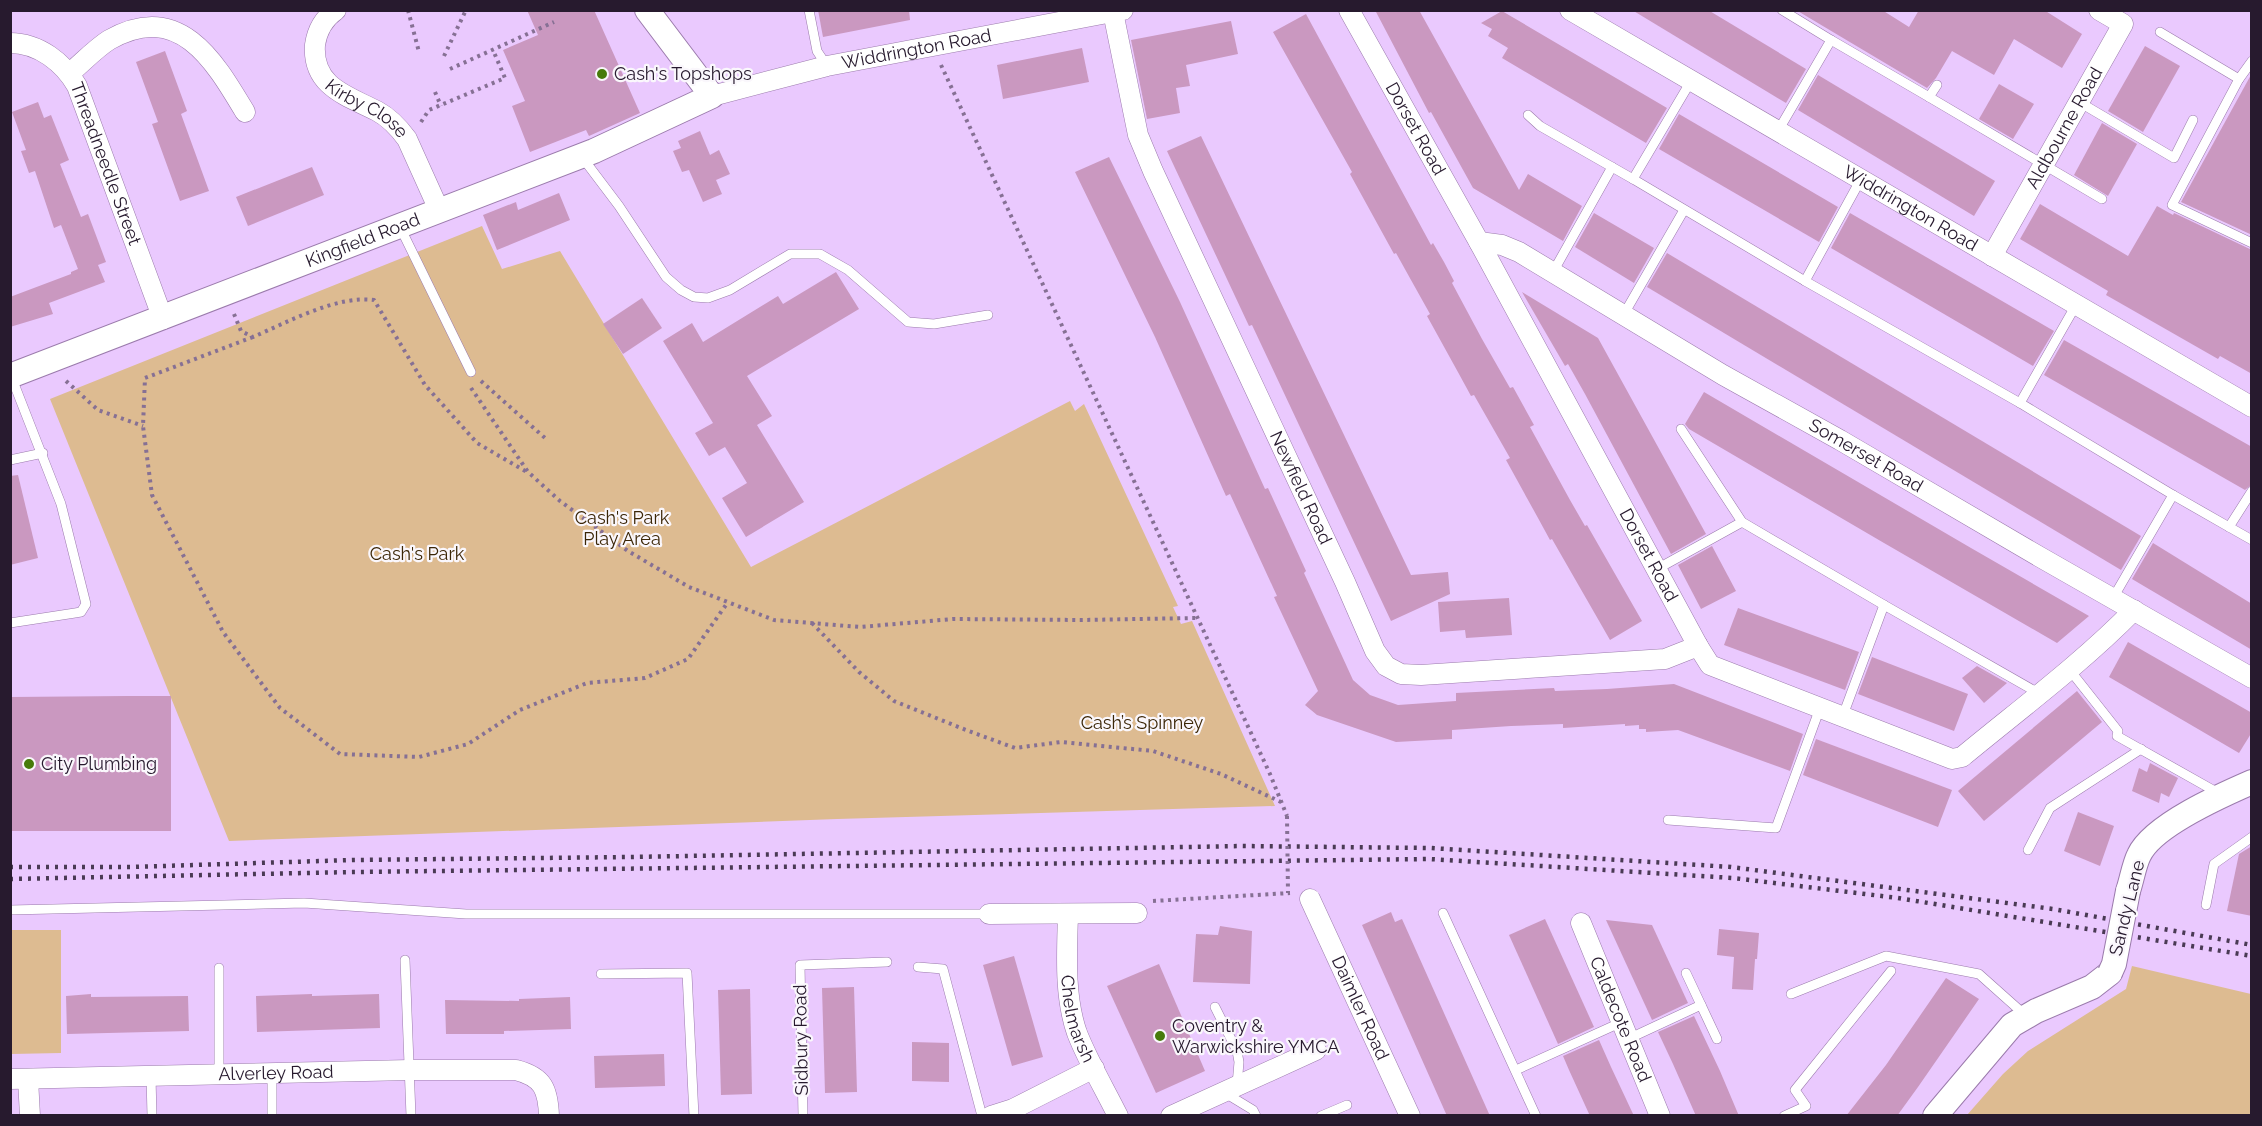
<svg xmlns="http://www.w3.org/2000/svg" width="2262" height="1126" viewBox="0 0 2262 1126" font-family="Raleway,sans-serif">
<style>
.green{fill:#ddbb91}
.building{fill:#ca98c0}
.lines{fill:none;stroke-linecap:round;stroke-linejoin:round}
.service-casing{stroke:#9b7bac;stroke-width:10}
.minor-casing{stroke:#9b7bac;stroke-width:21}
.tertiary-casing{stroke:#9b7bac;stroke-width:26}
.path{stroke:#867094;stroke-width:4;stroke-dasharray:3 4.5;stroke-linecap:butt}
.service{stroke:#fff;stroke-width:9}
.minor{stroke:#fff;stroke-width:20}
.tertiary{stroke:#fff;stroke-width:24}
.rail{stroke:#4a3a54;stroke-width:4.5;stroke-dasharray:3 6;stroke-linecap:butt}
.tertiary-bridge-casing{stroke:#9b7bac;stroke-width:26;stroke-linecap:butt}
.path-bridge{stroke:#867094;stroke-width:4;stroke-dasharray:3 4.5;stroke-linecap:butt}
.tertiary-bridge{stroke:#fff;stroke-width:24}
.poi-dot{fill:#477b0b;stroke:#faf7fc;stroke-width:2}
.labels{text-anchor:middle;stroke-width:4.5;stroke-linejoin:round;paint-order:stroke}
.street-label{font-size:18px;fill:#271a2e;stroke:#faf7fc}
.poi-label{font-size:18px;fill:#271a2e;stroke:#faf7fc;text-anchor:start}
.park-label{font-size:18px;fill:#3b2606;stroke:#faf7fc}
</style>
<rect width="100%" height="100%" fill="#eac9fe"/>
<!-- green -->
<g class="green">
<polygon points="482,226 502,269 560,251 751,567 1070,401 1075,411 1084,404 1178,606 1173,607 1181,624 1192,621 1275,806 837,819 229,841 50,399"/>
<polygon points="11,930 61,930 61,1053 11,1054"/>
<polygon points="2132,966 2251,994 2251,1115 1967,1115 2003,1074 2028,1051 2126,989"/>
</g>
<!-- building -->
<g class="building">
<polygon points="527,10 594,10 640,113 589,136 586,130 530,152 512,106 525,101 503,50 538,35"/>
<polygon points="818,10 909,10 910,20 823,37"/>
<polygon points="1375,10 1419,10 1519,190 1528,174 1582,206 1563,241 1473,188 1431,112 1429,113"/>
<polygon points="1632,10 1708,10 1806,69 1786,103"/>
<polygon points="1796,10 1882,10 1909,27 1919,10 2044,10 2082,34 2062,68 2014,39 1994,75 1952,51 1936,78 1927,88"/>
<polygon points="1502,11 1667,108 1646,143 1502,58 1508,48 1488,36 1492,29 1481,23"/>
<polygon points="1306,14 1431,245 1433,243 1444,262 1454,281 1452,283 1482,339 1510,388 1513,387 1534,425 1530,427 1570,500 1585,526 1587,525 1642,621 1610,640 1552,539 1550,540 1538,518 1506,460 1510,458 1474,395 1471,396 1459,374 1427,316 1430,314 1411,280 1396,253 1394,254 1350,174 1352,172 1273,32"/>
<polygon points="1231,21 1238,54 1186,65 1190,86 1176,88 1180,113 1147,119 1131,40"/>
<polygon points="2145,46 2180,66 2143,132 2108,111"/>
<polygon points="1082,48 1089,82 1003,99 997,65"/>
<polygon points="165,51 187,111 181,114 209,191 180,201 152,124 158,122 136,62"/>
<polygon points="2252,73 2252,235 2181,202"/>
<polygon points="1818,75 1995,181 1974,216 1798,110"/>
<polygon points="1999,84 2034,104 2013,139 1979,119"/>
<polygon points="38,102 44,118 51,115 69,160 60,164 81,217 88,214 106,262 98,265 105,282 49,303 53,314 10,327 10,297 71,274 71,272 78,269 61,225 54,228 35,171 29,173 21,151 26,150 12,112"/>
<polygon points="1679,114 1838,207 1819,242 1659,149"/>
<polygon points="2102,123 2137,144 2108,196 2074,175"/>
<polygon points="700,131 710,155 719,150 730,174 716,180 722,194 703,202 689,170 682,172 673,151 681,148 678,141"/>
<polygon points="1201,136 1411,575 1448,572 1450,594 1391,621 1252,325 1249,326 1167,151"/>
<polygon points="1109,157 1180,302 1265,489 1268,488 1306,571 1304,573 1353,680 1370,695 1398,705 1456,701 1456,693 1554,688 1555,691 1607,689 1674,684 1803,734 1790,771 1678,730 1646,732 1646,729 1639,729 1639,725 1625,726 1625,724 1563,728 1563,724 1511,726 1452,730 1452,739 1396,742 1317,715 1305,705 1318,691 1274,597 1277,596 1230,494 1226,496 1155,337 1075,172"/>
<polygon points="312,167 324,195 248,226 236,197"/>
<polygon points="559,193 570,220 497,250 483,215 516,202 518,210"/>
<polygon points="2040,204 2128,256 2157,206 2173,215 2174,213 2252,250 2252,374 2220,356 2218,359 2106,295 2108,291 2020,239"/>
<polygon points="1594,213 1654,248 1634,283 1575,247"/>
<polygon points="1850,213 2054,331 2033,366 1831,248"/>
<polygon points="1667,253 2141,536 2121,570 1647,287"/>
<polygon points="836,272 859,309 747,376 772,416 757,425 804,502 746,537 722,498 747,483 725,447 709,456 695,433 713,423 663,341 692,323 703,342 778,296 783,304"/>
<polygon points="1522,292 1598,338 1706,534 1671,554 1585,394 1568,364 1565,366"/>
<polygon points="642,298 662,328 623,354 603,324"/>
<polygon points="2064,340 2252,447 2252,484 2245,490 2044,375"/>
<polygon points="1704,392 1971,548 2089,616 2057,643 1884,543 1689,429 1685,424"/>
<polygon points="18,475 38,558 10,565 10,476"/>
<polygon points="2153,543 2252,604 2252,650 2132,579"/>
<polygon points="1712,546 1736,591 1701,609 1678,565"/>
<polygon points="1509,598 1512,635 1466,638 1465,630 1440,632 1438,602"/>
<polygon points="1738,608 1859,652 1845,690 1724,645"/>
<polygon points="2128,642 2252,713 2252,732 2239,753 2109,677"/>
<polygon points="1872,657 1968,694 1954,731 1858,694"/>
<polygon points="1977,666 2007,683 1984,703 1962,678"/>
<polygon points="2077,691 2102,722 1984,821 1958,791"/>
<polygon points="127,696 171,696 171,831 10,831 10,697"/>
<polygon points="1816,739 1952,790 1938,827 1803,775"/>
<polygon points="2150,763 2178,778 2169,797 2161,793 2159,803 2132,791 2139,768 2147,772"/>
<polygon points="2078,812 2114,826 2100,866 2064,851"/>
<polygon points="2252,846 2252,916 2227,911 2239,854"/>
<polygon points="1391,912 1395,922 1402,919 1490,1116 1447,1116 1362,925"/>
<polygon points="1545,919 1594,1027 1558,1044 1509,935"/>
<polygon points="1606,920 1652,925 1688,1003 1652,1020"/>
<polygon points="1220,926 1252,931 1250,984 1193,982 1196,934 1218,935"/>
<polygon points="1719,929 1759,933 1757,959 1755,959 1753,990 1732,989 1734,957 1717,955"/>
<polygon points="1014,956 1043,1057 1012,1066 983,965"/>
<polygon points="1159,964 1205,1071 1156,1093 1107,986"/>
<polygon points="1946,978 1979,999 1918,1087 1897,1116 1846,1116 1886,1065"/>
<polygon points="854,987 857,1092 825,1093 822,988"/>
<polygon points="750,989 752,1094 721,1095 718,990"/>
<polygon points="91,994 91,997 188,996 189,1031 67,1034 66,996"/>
<polygon points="312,994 312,996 379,994 380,1028 257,1032 256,996"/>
<polygon points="570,997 571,1029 504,1031 504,1034 446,1034 445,1000 519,1001 519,999"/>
<polygon points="1694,1016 1720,1071 1739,1116 1696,1116 1673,1064 1658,1032"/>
<polygon points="1599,1040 1611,1067 1634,1116 1590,1116 1569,1070 1563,1056"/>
<polygon points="912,1042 949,1043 949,1082 912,1081"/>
<polygon points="664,1054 665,1086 595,1088 594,1056"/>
</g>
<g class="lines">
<!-- service casing -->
<g class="service-casing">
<g id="service">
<polyline points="809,10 817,51 827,66"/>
<polyline points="1782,10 1831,40"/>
<polyline points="2160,32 2239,79"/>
<polyline points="2252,61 2239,79 2172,205 2252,243"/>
<polyline points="1691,81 1633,179 1805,281"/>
<polyline points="1937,85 1929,97 2102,199"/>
<polyline points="2079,102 2174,158 2193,120"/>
<polyline points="1528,115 1540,126 1633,179"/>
<polyline points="1778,131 1831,40 1929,97"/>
<polyline points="582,157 619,206 666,277 681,290 694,297 708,298 730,290 790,254 820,254 848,270 908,322 934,324 988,315"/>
<polyline points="1861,179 1805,281 2020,403"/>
<polyline points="400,227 471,372"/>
<polyline points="1553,272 1612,167"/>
<polyline points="2076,305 2020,403 2173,495"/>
<polyline points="1624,314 1684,210"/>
<polyline points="1681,429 1742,522"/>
<polyline points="10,460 43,453"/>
<polyline points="2252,491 2229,527 2252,540"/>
<polyline points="1657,569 1742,522 1884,605"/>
<polyline points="2113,598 2173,495 2229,527"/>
<polyline points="10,623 75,613 81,612 86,604 61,504 11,376"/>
<polyline points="2069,669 2118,731 2117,736 2220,794"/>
<polyline points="1842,718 1884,605 2040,694"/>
<polyline points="1668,820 1776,828 1820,708"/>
<polyline points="2028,850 2050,808 2141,749"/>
<polyline points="2206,905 2214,864 2252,837"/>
<polyline points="10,910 304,903 466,914 989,914"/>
<polyline points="1443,913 1536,1116"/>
<polyline points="405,960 411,1116"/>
<polyline points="918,967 943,969 982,1116"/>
<polyline points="219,968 219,1075"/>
<polyline points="1686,973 1701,1005"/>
<polyline points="601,974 687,973 694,1116"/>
<polyline points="1791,994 1886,956 1979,974 2025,1015"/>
<polyline points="1215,1007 1237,1051 1239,1062 1237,1085"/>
<polyline points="1628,1039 1701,1005 1717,1039"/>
<polyline points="1516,1070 1622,1022"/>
<polyline points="272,1074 272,1116"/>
<polyline points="151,1077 152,1116"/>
<polyline points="1225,1093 1253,1110 1256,1116"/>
<polyline points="803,1116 800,965 887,962"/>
<polyline points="1321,1116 1347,1105"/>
<polyline points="1784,1116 1806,1106 1795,1090 1891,971"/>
</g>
</g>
<!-- minor casing -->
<g class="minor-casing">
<g id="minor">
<path id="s1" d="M336,10C323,19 317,31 315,45C312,87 348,96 377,111C390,118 399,128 407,139L439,210"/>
<path id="s2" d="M1349,10L1479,242L1698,646L1710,665L1952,759L1962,757C2020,709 2081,664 2134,610"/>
<path id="s3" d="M1570,10L2252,407"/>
<path id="s4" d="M1113,12L1138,135L1153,171L1345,582L1375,651L1386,666L1401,674L1421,675L1665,659L1698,646"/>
<path id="s5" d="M10,43C39,43 64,63 77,86L163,319"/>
<path d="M70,73C83,62 95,49 109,40C179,0 214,60 245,112"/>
<path id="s6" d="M712,96L827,66L1123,10"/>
<path id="s7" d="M1479,242L1502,245L1519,252L1723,375L1840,440L2040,557L2252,678"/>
<path id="s8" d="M1992,256L2123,24L2099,10"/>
<path id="s9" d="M1310,899L1410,1116"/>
<polyline points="989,914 1137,913"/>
<path id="s10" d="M1068,914C1067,952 1064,996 1077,1033C1088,1061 1104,1088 1118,1116"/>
<path id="s11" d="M1581,923L1660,1116"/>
<path id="s12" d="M10,1079L410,1070H516C543,1077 548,1089 549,1116"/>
<polyline points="28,1079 30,1116"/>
<polyline points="991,1116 1013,1109 1094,1068"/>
<polyline points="1171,1116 1316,1050"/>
</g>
</g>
<!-- tertiary casing -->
<g class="tertiary-casing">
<g id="tertiary">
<path id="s13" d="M10,376L594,151L712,96L647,10"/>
<path d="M2128,891C2132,879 2134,865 2139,855C2153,825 2222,795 2252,782"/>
<polyline points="1935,1116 2012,1025 2036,1011 2092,987 2110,973"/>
</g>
</g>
<!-- path -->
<g class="path">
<polyline points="408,10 419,52"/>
<polyline points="444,56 466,10"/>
<polyline points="941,65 1270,774 1287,816"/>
<polyline points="450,69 554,22"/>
<polyline points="435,92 441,106"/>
<polyline points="421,122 429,110 505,78 493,50"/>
<path d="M234,314L241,331L253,337C288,322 337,295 374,300L425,385L477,443L527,472"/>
<polyline points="253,337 145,378 143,426 152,495 223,632 280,708 340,754 419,757 468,744 520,710 587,683 645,678 688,659 728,602"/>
<polyline points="66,381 98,410 143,426"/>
<polyline points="481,381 545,438"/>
<polyline points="471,388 528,472 560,501 628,551 689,587 774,620 860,627 953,619 1081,620 1197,618"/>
<polyline points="812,623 859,672 894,701 966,730 1015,748 1061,742 1153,751 1221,774 1281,802"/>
<polyline points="1153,901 1290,893"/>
</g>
<!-- service -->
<use href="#service" class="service"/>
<!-- minor -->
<use href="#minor" class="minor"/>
<!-- tertiary -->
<use href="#tertiary" class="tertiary"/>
<!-- rail -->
<g class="rail">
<polyline points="10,867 131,867 353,860 631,857 1242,846 1430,848 1731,867 2053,909 2252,945"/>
<polyline points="10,879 354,872 1429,859 1733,878 1898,898 2252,956"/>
</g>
<!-- tertiary-bridge casing -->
<g class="tertiary-bridge-casing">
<polyline id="tertiary-bridge" points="2110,973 2114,964 2128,891"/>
</g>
<!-- path-bridge -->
<polyline class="path-bridge" points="1287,816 1288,893"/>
<!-- tertiary-bridge -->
<use href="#tertiary-bridge" class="tertiary-bridge"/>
</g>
<!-- markers -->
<g class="poi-dot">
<circle cx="602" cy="74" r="6"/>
<circle cx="29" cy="764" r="6"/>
<circle cx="1160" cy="1036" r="6"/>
</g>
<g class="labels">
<!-- street labels -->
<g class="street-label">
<text dy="6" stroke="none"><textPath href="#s6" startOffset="210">Widdrington Road</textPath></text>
<text dy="6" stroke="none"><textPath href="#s1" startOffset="130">Kirby Close</textPath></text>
<text dy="6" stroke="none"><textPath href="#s8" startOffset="147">Aldbourne Road</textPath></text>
<text dy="6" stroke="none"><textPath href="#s2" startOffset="136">Dorset Road</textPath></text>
<text dy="6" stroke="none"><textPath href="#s5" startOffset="166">Threadneedle Street</textPath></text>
<text dy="6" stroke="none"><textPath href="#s3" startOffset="394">Widdrington Road</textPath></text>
<text dy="6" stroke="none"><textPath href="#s13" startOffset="378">Kingfield Road</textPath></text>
<text dy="6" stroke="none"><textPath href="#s7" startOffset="444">Somerset Road</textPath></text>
<text dy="6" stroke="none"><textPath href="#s4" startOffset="514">Newfield Road</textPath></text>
<text dy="6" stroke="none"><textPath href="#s2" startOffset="622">Dorset Road</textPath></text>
<text transform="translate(2127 908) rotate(-76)" y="6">Sandy Lane</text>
<text dy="6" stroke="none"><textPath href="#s9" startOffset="120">Daimler Road</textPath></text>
<text dy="6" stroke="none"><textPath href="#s10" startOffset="106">Chelmarsh</textPath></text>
<text dy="6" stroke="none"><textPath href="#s11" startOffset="104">Caldecote Road</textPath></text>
<text transform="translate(801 1040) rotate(-91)" y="6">Sidbury Road</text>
<text dy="6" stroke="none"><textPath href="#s12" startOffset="266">Alverley Road</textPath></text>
</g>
<!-- poi labels -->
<g class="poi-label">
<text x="614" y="80">Cash's Topshops</text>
<text x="41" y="770">City Plumbing</text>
<text x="1172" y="1032">Coventry &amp;<tspan x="1172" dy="21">Warwickshire YMCA</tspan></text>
</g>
<!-- park labels -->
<g class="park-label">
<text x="622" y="524">Cash's Park<tspan x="622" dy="21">Play Area</tspan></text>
<text x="417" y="560">Cash's Park</text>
<text x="1142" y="729">Cash’s Spinney</text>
</g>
</g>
<!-- border -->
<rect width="2262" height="1126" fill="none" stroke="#271a2e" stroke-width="24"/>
</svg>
